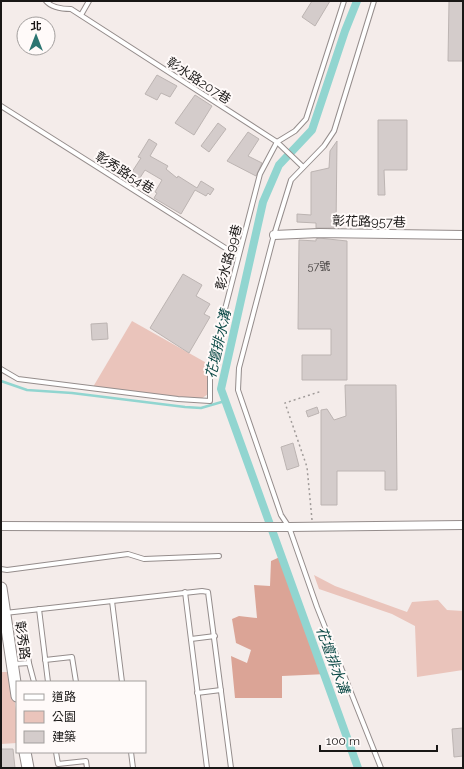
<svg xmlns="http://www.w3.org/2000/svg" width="464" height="769" viewBox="0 0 464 769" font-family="Raleway,'Noto Sans TC',sans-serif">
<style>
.green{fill:#eac4bb}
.forest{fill:#dba496}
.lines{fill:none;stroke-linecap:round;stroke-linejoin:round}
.stream{stroke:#91d5d0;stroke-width:2.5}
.canal{stroke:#91d5d0;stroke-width:8}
.building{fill:#d4cccb;stroke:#bcb4b2}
.service-casing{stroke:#958d8c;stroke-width:6}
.minor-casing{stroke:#958d8c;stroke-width:10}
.tertiary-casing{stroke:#958d8c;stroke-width:13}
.path{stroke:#a09b99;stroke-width:1.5;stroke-dasharray:2 3;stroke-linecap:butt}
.service{stroke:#fff;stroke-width:4}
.minor{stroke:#fff;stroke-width:8}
.tertiary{stroke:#fff;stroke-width:11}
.labels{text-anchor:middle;stroke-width:4;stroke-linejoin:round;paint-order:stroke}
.number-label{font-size:11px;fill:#484443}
.street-label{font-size:13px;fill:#191716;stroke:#fffaf9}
.water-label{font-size:14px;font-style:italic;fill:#0e4b48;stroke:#fffaf9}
</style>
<rect width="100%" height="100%" fill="#f4ecea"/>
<!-- green -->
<g class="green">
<polygon points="132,321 212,366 208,394 201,399 93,387"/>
<polygon points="314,575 335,586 407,612 412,602 438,600 447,610 463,611 463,670 417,677 415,626 392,614 319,589"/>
<polygon points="1,672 11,672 17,719 17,743 1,744"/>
</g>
<!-- forest -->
<polygon class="forest" points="282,556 327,674 282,676 282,698 235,698 231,656 247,663 251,650 236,643 232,619 239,616 257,618 254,585 270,586 271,561"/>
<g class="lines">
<!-- stream -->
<polyline class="stream" points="1,381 27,390 72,393 185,407 201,408 225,401"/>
<!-- canal -->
<polyline class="canal" points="357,1 345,31 312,130 279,165 263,202 221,389 358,768"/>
</g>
<!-- building -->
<g class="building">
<polygon points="312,1 330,1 315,26 302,17"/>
<polygon points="449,1 463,1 463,61 448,61"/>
<polygon points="157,75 177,86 170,97 161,93 157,100 145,94"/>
<polygon points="195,95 212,106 194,135 175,123"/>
<polygon points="378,120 407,120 407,170 384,170 385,195 378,195"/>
<polygon points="218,123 226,129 209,152 201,146"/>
<polygon points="248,132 259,139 248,156 262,163 256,176 227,161"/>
<polygon points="149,139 157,144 150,156 168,166 166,169 177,178 178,176 197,188 201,181 214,189 210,195 208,193 206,196 195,190 181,214 154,198 157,193 155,192 162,180 145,170 136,184 128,178 141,158 138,157"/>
<polygon points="337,141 336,228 316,228 316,223 297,222 297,214 311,215 311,172 329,168 330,151"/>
<polygon points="319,238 347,241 347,380 302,380 302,355 331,355 331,329 298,329 299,240 316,241 316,239"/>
<polygon points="183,274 202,285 196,296 210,304 204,314 210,317 189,353 150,328"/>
<polygon points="107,323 108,339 92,340 91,324"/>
<polygon points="345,385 396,385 397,490 385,490 385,471 337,471 337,505 321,505 321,410 327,409 334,420 346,416"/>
<polygon points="317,407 319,413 308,417 306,411"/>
<polygon points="293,443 299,466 287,470 281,447"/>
<polygon points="463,728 463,756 454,757 452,729"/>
<polygon points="1,749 13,749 15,768 1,768"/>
</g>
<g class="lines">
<!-- service casing -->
<g class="service-casing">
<g id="service">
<path d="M46,1C52,8 63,9 71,9L277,142L303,167"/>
<polyline points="374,1 334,131 324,146 291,180 274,235 239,368 238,390 281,515 289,527 317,607 381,768"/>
<polyline points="81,15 89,1"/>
<polyline points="1,106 238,256"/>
<polyline points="1,369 18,379 178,399 210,401 210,367 260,174 277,142 295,131 306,119 344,1"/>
<polyline points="1,569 7,570 128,554 144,559 219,556"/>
<polyline points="185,592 207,768"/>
<polyline points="112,601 122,682"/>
<polyline points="39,609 48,682"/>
<polyline points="5,613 202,591 208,592 231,768"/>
<polyline points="191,639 215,636"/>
<polyline points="45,660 72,657 76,682"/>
<polyline points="29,663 34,682"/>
<polyline points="13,664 29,663 26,641"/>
<polyline points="197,693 221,690"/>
<polyline points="56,752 58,764 86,761 87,768"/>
<polyline points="131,752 133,768"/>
</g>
</g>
<!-- minor casing -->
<g class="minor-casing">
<g id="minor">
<polyline points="274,235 319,233 463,235"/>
<polyline points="1,526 289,527 463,525"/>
</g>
</g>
<!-- tertiary casing -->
<g class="tertiary-casing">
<g id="tertiary">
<polyline points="1,588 17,696"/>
<polyline points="25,752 28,768"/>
</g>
</g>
<!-- path -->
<polyline class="path" points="312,520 307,467 285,403 322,391"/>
<!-- service -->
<use href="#service" class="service"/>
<!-- minor -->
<use href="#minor" class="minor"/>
<!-- tertiary -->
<use href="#tertiary" class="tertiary"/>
</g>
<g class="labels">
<!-- number labels -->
<g class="number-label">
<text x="319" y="270">57號</text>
</g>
<!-- street labels -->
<g class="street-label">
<text transform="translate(199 80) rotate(33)" y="5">彰水路207巷</text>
<text transform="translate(125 172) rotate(32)" y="5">彰秀路54巷</text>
<text transform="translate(369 221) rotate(1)" y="5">彰花路957巷</text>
<text transform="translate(228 257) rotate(-75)" y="5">彰水路99巷</text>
<text transform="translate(23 640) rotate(82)" y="5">彰秀路</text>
</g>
<!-- water labels -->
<g class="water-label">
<text transform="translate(218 344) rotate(-77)" y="5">花壇排水溝</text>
<text transform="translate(333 660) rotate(70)" y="5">花壇排水溝</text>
</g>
</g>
<!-- border -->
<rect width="464" height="769" fill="none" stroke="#191716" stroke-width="4"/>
<!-- legend -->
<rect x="16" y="681" width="130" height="72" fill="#fffaf9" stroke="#a39f9e"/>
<rect x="24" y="694" width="20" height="6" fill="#ffffff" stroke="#a39f9e"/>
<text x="52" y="701" font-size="12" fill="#191716">道路</text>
<rect x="24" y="711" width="20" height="12" fill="#eac4bb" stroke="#a39f9e"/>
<text x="52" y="721" font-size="12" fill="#191716">公園</text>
<rect x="24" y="731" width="20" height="12" fill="#d4cccb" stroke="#a39f9e"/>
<text x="52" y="741" font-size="12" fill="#191716">建築</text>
<!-- north arrow -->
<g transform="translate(36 36)"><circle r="19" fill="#fffaf9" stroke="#a39f9e"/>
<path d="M0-3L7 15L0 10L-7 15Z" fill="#2c7571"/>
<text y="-6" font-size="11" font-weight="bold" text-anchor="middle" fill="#191716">北</text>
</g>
<!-- scale -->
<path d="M320 745v6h117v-6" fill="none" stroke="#191716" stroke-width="2"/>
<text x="326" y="745" font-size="12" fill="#191716" stroke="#fffaf9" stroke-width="3" paint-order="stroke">100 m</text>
</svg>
